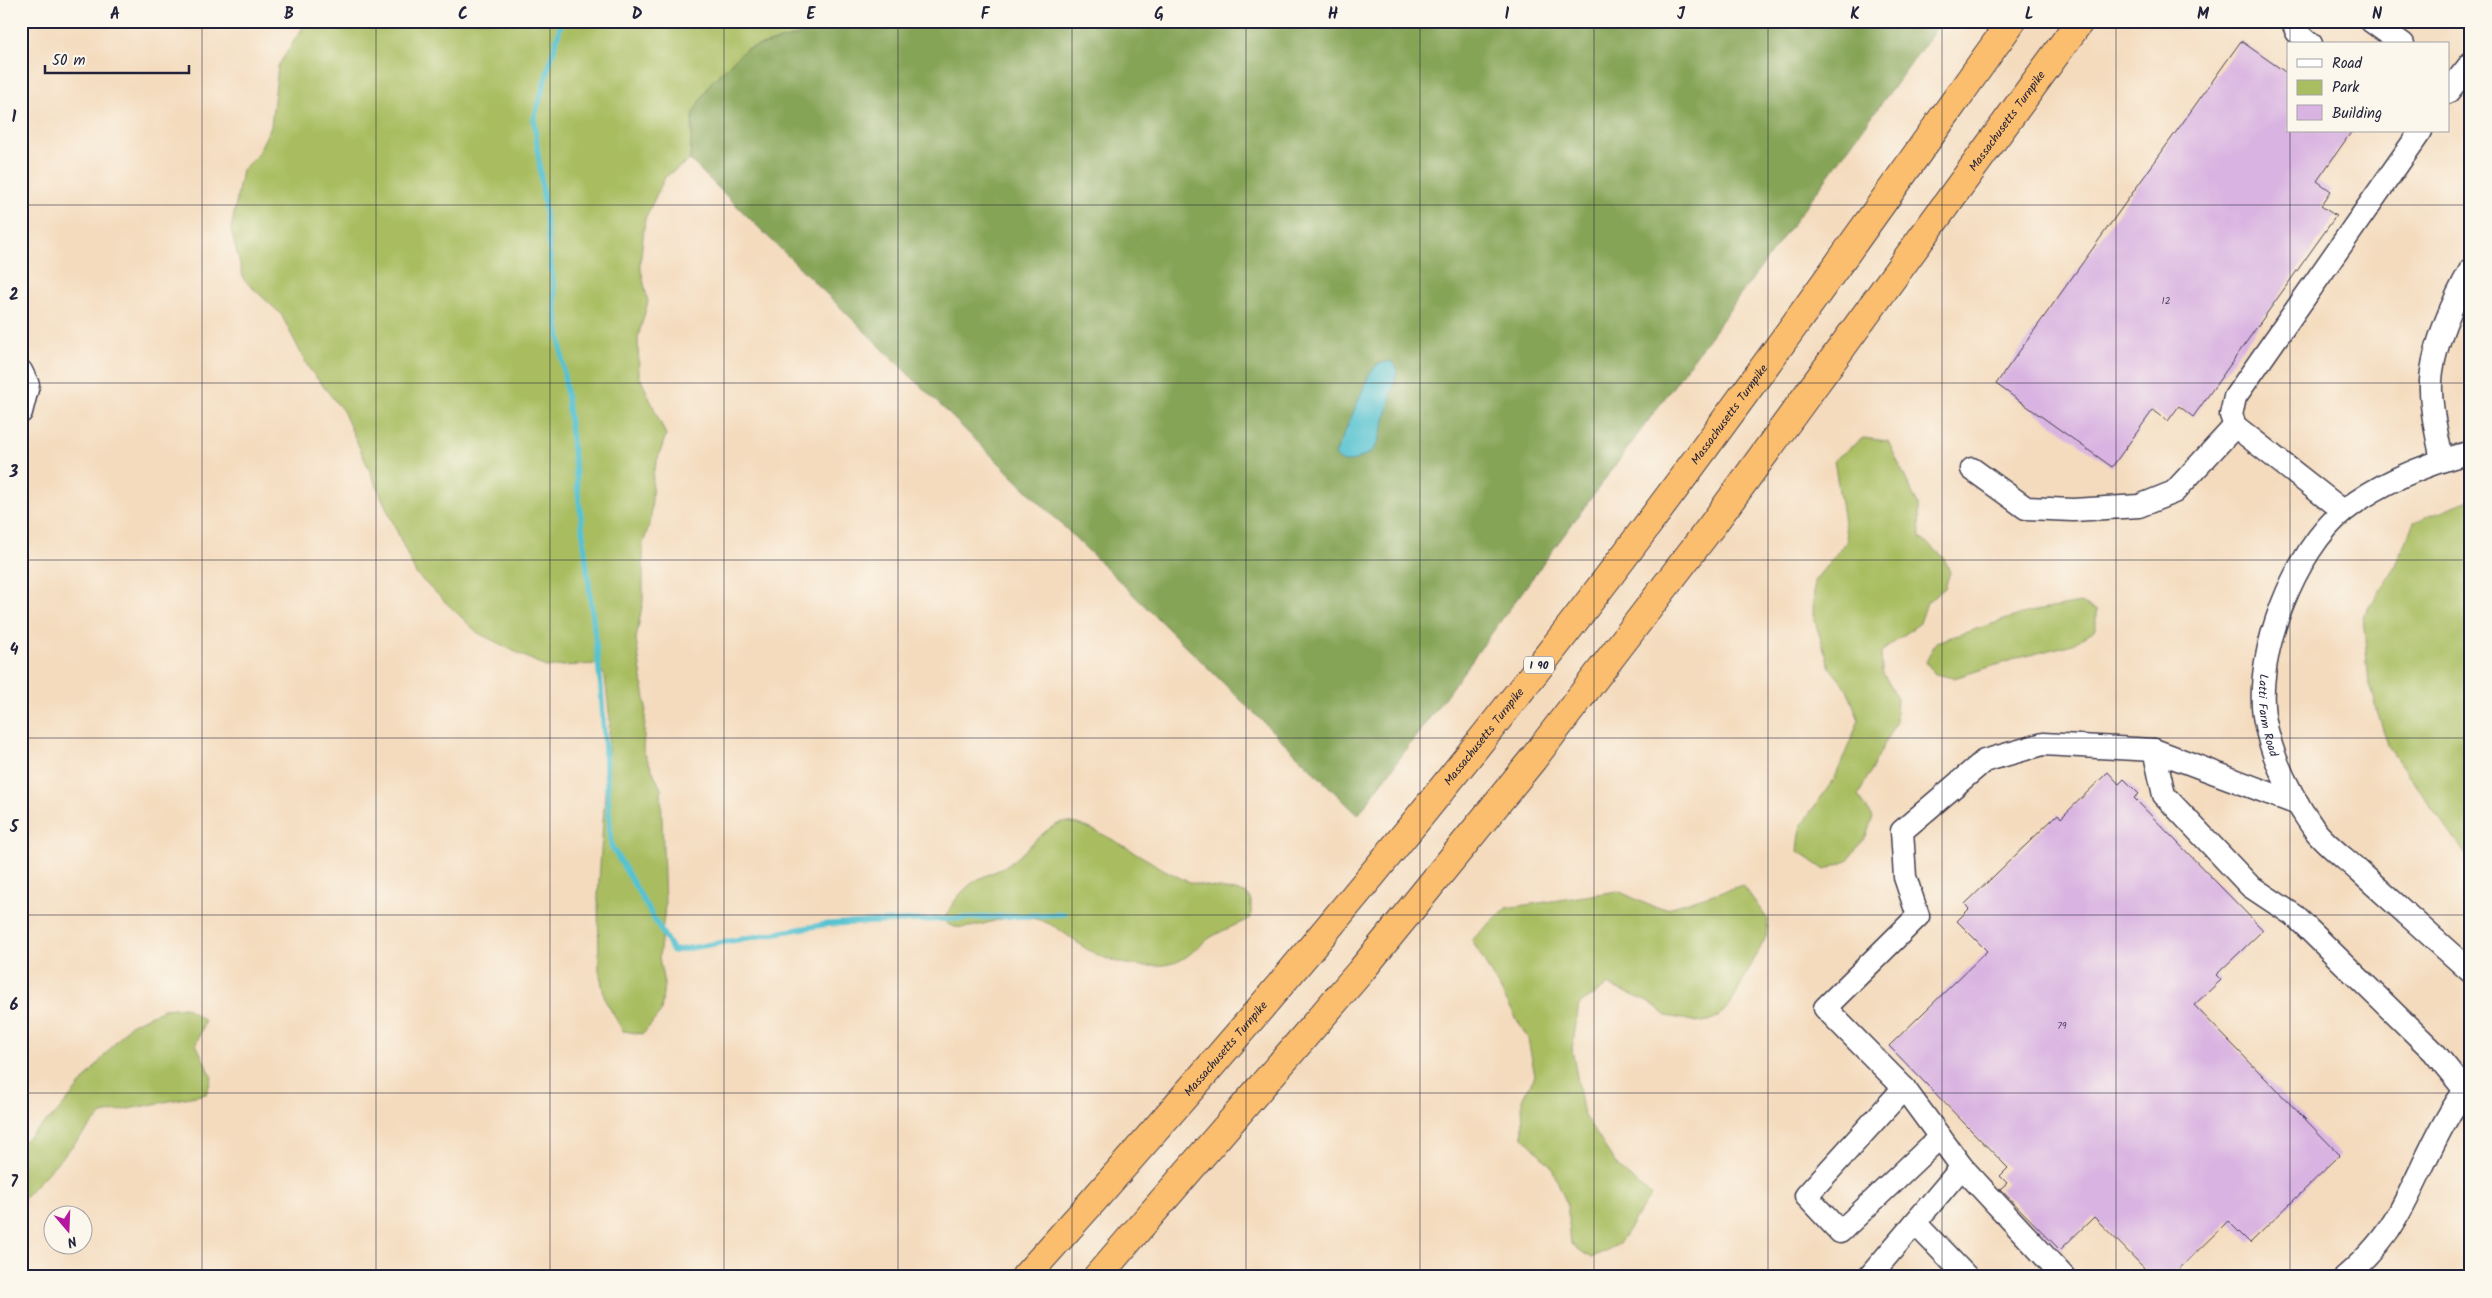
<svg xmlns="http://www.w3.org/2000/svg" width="2492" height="1298" viewBox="0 0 2492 1298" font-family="Kalam,sans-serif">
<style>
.green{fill:#a9bd61;stroke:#66704e}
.forest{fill:#86a457;stroke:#546349}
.water{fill:#57c2d1;stroke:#3c7286}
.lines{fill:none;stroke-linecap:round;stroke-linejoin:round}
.stream{stroke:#57c2d1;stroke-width:5.5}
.building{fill:#d9b3e1}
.minor-casing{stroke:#423e4f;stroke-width:25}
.highway-casing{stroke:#423e4f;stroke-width:30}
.minor{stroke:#fff;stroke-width:22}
.highway{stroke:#fbbd6e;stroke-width:28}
.grid{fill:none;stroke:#22223b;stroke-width:1;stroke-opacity:0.55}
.labels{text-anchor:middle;stroke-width:4;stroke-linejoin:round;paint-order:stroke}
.number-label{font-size:10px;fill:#504664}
.shield{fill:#fbf7ec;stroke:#636270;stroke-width:1}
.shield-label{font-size:11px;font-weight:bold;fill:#22223b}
.street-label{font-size:12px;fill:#22223b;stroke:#fbf7ec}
.neatline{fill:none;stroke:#22223b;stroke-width:2}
.grid-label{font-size:16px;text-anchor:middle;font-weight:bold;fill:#22223b}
</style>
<rect width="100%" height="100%" fill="#fbf7ec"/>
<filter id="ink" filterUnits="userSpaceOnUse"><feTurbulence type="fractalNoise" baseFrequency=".02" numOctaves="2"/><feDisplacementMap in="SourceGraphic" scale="10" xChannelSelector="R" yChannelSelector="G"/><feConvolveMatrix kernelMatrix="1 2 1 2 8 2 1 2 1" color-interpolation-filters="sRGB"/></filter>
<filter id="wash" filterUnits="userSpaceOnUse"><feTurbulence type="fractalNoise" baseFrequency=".0096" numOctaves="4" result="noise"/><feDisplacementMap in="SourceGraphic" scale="20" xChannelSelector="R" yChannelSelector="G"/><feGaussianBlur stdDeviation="1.12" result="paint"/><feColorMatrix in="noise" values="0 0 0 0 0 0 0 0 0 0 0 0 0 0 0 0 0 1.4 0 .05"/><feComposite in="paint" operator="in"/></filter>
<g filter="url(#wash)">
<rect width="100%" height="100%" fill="#f4dbbe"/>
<!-- green -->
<g class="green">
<polygon points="307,21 823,21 815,31 746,49 693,113 690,160 665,177 645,219 640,265 648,302 638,337 639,375 666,435 653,473 651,519 643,544 643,601 636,639 646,706 643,750 661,789 665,906 659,958 664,984 661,1012 643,1034 623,1031 605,1000 599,970 598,895 610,720 605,676 596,664 546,667 478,633 416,574 343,411 308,367 281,314 244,280 231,230 242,170 257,155 271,126 278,66"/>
<polygon points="1863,438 1888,441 1919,507 1920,538 1943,556 1950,572 1945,588 1927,602 1920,623 1881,652 1882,671 1897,698 1896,721 1858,796 1873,817 1866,836 1847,861 1825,870 1798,851 1801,825 1835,778 1859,720 1847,689 1830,668 1813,615 1814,581 1847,541 1834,460"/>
<polygon points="2466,501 2471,501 2471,877 2466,855 2389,748 2369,685 2363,616 2391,574 2414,522"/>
<polygon points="2080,603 2096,610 2096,629 2073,644 2022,657 1954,678 1935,674 1926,662 1936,642 2029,612"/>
<path d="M1062,822C1096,821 1156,870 1190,882C1208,888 1229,888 1247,894L1251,900V918C1239,924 1225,929 1213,936C1197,945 1188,961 1169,964C1141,970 1109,963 1085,948C1068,937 1056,924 1036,919C1028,917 1014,916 1006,918C989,921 958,936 944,921C949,906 963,888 977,880C987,874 999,871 1008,865C1028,851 1039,831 1062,822Z"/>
<polygon points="1743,885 1768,920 1766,937 1730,1005 1718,1017 1703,1023 1667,1016 1651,1003 1608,985 1579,1005 1572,1049 1584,1115 1618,1167 1651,1195 1619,1244 1591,1258 1571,1244 1567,1204 1551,1166 1523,1137 1522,1099 1535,1076 1528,1039 1472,940 1506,908 1618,891 1653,907 1668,908"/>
<polygon points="185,1007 205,1021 196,1044 212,1077 206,1094 102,1114 21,1201 21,1143 56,1114 130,1025 164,1009"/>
</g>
<!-- forest -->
<polygon class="forest" points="823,21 1942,21 1358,815 690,160 693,113 711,82 746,49 815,31"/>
<!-- water -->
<path class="water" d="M1391,361L1397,370C1394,384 1382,438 1375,448C1369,455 1359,459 1351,461C1344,464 1339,460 1335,455L1370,373L1378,364Z"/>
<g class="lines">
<!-- stream -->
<polyline class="stream" points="562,21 534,119 601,687 611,845 673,951 828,924 1064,914"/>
</g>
<g id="blocks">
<!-- building -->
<g class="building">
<polygon points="2241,41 2288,74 2288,131 2352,131 2317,181 2331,191 2321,206 2336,216 2193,417 2179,406 2168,421 2153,410 2112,467 1996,384"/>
<polygon points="2108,772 2119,784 2124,779 2139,794 2134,798 2263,930 2216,975 2221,980 2194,1005 2340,1155 2250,1243 2228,1221 2171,1277 2153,1277 2094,1217 2060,1250 2000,1189 2007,1183 2000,1176 2008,1168 1889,1046 1987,951 1957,921 1969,909 1965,904 2058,814 2061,818"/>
</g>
</g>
</g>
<g filter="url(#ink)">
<use href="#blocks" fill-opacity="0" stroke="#423e4f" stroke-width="1"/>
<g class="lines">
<!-- minor casing -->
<g class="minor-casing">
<g id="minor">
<polyline points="2292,21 2297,32 2311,44"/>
<polyline points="2371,21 2403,44"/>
<polyline points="2448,92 2471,63"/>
<polyline points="21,371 28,385 21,412"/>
<path id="s1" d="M2471,452C2427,464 2380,482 2344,511C2295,550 2255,653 2264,716C2271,758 2290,795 2314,829C2326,845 2346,859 2361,873C2398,906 2434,939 2471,972"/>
<path d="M2442,460C2437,435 2430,407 2431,381C2433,346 2454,299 2471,269"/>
<polyline points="1972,469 2026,508 2073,510 2139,506 2174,492 2235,426"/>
<polyline points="2343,511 2235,426 2231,415 2235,397 2421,131"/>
<polyline points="2154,750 2164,795 2250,886 2295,916 2434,1052 2465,1090"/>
<polyline points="1904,1088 1806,1196 1840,1232 1940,1137"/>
<polyline points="1915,1223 1967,1277"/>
<polyline points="1869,1277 1962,1167"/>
<polyline points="2064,1277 1962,1167 1904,1088 1825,1008 1918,916 1905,877 1902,831 1984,761 2043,744 2154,750 2298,804"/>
<path d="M2345,1277C2366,1259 2386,1237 2399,1213C2423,1170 2439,1122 2471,1083"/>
</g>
</g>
<!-- highway casing -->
<g class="highway-casing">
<g id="highway">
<path id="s2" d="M1025,1277C1240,1038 1447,792 1640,535C1767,366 1889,193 2012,21"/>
<path id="s3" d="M1097,1277L1360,972L1533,759L1713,524L2080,21"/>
</g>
</g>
<!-- minor -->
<use href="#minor" class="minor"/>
<!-- highway -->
<use href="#highway" class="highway"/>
</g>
</g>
<!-- grid -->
<path class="grid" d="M202,21V1277M376,21V1277M550,21V1277M724,21V1277M898,21V1277M1072,21V1277M1246,21V1277M1420,21V1277M1594,21V1277M1768,21V1277M1942,21V1277M2116,21V1277M2290,21V44M2290,131V1277M21,205H2471M21,383H2471M21,560H2471M21,738H2471M21,915H2471M21,1093H2471"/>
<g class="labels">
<!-- number labels -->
<g class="number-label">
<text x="2166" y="304">12</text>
<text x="2062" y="1029">79</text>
</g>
<!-- shield labels -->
<rect class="shield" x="1524" y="656.5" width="30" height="17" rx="4"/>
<g class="shield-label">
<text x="1539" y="669">I 90</text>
</g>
<!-- street labels -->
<g class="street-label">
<text dy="4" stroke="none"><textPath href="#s3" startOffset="1472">Massachusetts Turnpike</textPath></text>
<text dy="4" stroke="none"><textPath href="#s2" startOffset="1114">Massachusetts Turnpike</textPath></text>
<text dy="4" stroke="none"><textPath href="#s1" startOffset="368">Latti Farm Road</textPath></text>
<text dy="4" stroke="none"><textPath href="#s2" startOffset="709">Massachusetts Turnpike</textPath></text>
<text dy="4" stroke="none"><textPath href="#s2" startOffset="304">Massachusetts Turnpike</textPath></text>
</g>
</g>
<!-- margin -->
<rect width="2492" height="1298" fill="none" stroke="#fbf7ec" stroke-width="55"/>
<!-- legend -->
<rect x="2287" y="42" width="162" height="90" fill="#fbf7ec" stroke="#a4a2a5"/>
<rect x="2297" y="59" width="25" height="8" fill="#ffffff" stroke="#a4a2a5"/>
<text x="2332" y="68" font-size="15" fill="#22223b">Road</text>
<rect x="2297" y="80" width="25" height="15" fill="#a9bd61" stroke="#a4a2a5"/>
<text x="2332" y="92" font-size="15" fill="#22223b">Park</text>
<rect x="2297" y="105" width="25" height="15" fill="#d9b3e1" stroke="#a4a2a5"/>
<text x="2332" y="118" font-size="15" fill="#22223b">Building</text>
<!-- north arrow -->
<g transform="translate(68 1230) rotate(161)"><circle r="24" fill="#fbf7ec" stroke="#a4a2a5"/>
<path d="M0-4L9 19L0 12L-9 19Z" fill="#b5179e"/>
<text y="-8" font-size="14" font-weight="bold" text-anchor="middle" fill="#22223b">N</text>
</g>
<!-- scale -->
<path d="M45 65v8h144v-8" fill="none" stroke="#22223b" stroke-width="2.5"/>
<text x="52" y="65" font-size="15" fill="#22223b" stroke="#fbf7ec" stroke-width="4" paint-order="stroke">50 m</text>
<rect x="28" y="28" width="2436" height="1242" class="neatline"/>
<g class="grid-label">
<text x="115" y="19">A</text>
<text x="289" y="19">B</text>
<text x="463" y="19">C</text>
<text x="637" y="19">D</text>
<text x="811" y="19">E</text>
<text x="985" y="19">F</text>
<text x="1159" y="19">G</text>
<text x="1333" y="19">H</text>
<text x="1507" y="19">I</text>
<text x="1681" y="19">J</text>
<text x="1855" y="19">K</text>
<text x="2029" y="19">L</text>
<text x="2203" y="19">M</text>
<text x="2377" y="19">N</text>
<text x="14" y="122">1</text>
<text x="14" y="300">2</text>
<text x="14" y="477">3</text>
<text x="14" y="655">4</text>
<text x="14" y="832">5</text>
<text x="14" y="1010">6</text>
<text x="14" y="1187">7</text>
</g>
</svg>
